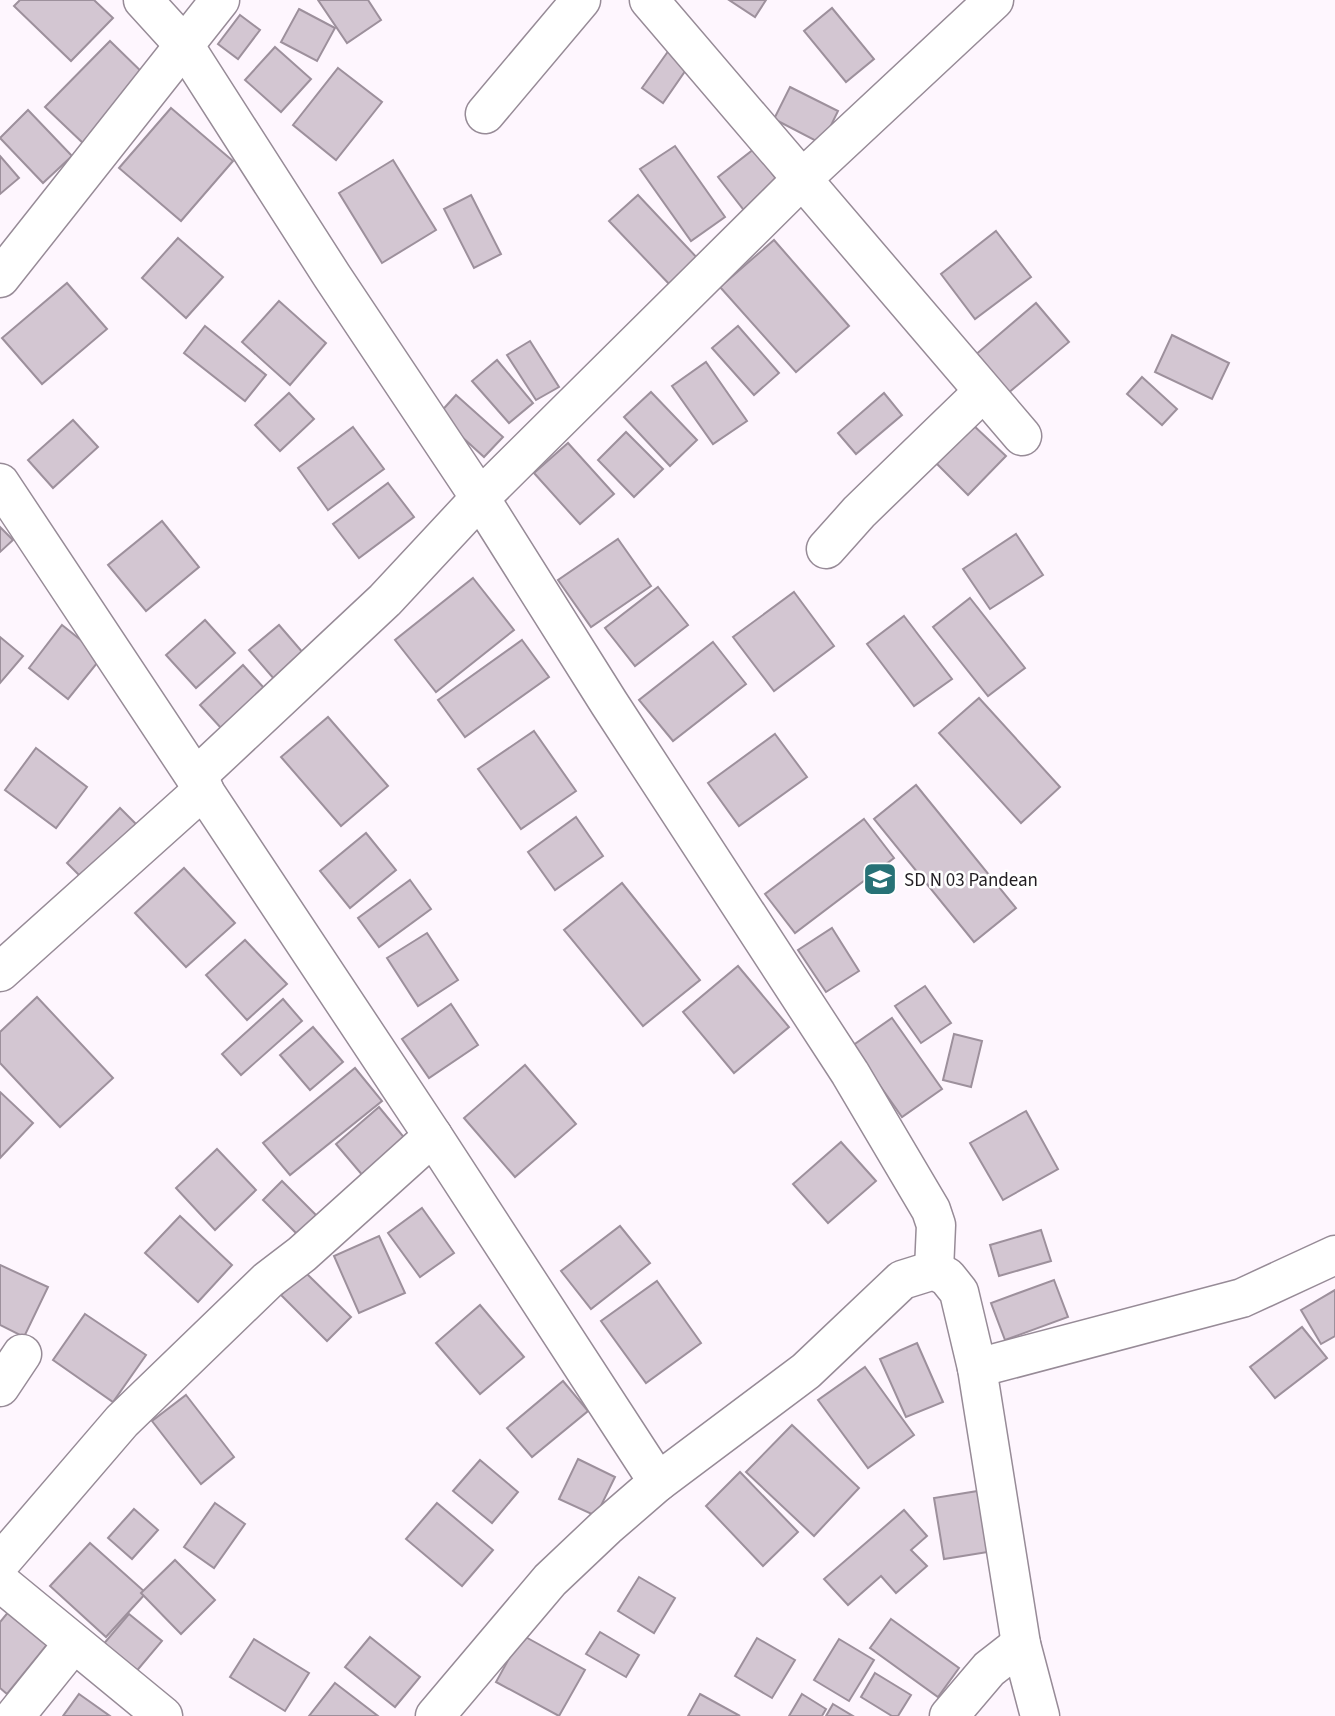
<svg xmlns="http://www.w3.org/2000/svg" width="1335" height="1716" viewBox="0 0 1335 1716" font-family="'Source Sans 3',sans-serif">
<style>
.building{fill:#d3c6d2;stroke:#9d909c;stroke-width:2}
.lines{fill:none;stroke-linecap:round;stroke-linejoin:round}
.street-casing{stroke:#978b97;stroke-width:41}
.street{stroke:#fff;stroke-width:38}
.labels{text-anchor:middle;stroke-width:5;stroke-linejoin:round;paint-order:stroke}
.poi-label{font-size:19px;fill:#221d22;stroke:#fff;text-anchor:start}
</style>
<rect width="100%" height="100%" fill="#fef6fe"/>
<!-- building -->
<g class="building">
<polygon points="20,0 94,0 113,18 71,61 14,6"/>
<polygon points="318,0 368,0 381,20 347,43"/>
<polygon points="729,0 766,0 755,17"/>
<polygon points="832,8 874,59 846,82 804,31"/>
<polygon points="299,9 335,28 317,61 281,42"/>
<polygon points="240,15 260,30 238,59 218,44"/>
<polygon points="110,41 148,78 84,144 45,107"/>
<polygon points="275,47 311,79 281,112 245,80"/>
<polygon points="669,50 690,64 663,103 642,88"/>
<polygon points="338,68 382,102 336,160 293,125"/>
<polygon points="790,87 838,111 822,144 774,119"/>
<polygon points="171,108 233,161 181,221 119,168"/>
<polygon points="28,110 72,156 43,183 0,138"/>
<polygon points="675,146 725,217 691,241 640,169"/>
<polygon points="754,149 785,191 750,218 718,177"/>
<polygon points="0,156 19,178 0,194"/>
<polygon points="393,160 436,230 382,263 339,193"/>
<polygon points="471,195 501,254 474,268 444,209"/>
<polygon points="638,195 700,261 672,287 609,221"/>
<polygon points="996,231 1031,277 975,319 941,274"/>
<polygon points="178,238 223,277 186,318 142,278"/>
<polygon points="774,240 849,326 796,372 720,287"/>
<polygon points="67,283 107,329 42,384 2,338"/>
<polygon points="279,301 326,343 290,385 242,342"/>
<polygon points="1036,303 1069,342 1007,394 974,356"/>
<polygon points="205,326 266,375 245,401 184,353"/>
<polygon points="738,326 779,373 754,395 712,348"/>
<polygon points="1172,335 1229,363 1212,399 1155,372"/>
<polygon points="530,341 559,387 536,400 507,355"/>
<polygon points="497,360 533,403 509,423 472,381"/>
<polygon points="706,362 747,421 713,444 672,386"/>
<polygon points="1142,377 1177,409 1162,425 1127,394"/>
<polygon points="651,392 697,440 670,466 624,417"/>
<polygon points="289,393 314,419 280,451 255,425"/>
<polygon points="884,393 902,415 856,454 838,433"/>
<polygon points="456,395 503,437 484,457 438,415"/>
<polygon points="73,420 98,447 53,488 28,460"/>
<polygon points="972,424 1006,456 968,495 935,462"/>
<polygon points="353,427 384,469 328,510 298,468"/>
<polygon points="626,432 663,469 634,497 598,460"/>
<polygon points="568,443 614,494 580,524 534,473"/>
<polygon points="388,483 414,517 359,558 333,524"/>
<polygon points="162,521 199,567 146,611 108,565"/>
<polygon points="0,527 13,540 0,552"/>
<polygon points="1016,534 1043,575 990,609 963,569"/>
<polygon points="618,539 651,586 591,627 558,580"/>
<polygon points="473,578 514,630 436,692 395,640"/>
<polygon points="658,587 688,625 635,666 605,628"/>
<polygon points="794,592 834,646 774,691 733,637"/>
<polygon points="970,598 1025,668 988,696 933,627"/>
<polygon points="904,616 952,679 914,706 867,644"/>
<polygon points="205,620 235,653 196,688 166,655"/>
<polygon points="62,625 102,657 68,699 29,668"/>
<polygon points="279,625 304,654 275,680 249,650"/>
<polygon points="0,637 23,656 0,683"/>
<polygon points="522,640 549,677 465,737 438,700"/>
<polygon points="713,642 746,684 673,741 639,700"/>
<polygon points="243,665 264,688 221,728 200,705"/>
<polygon points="979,698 1060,787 1021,823 939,733"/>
<polygon points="328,717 388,786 341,826 281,757"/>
<polygon points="534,731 576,791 521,829 478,769"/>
<polygon points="775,734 807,777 739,826 708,783"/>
<polygon points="36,748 87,787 56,828 5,790"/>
<polygon points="916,785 1016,908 974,942 874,819"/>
<polygon points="120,808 141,829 88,884 67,863"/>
<polygon points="576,817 603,856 555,890 528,852"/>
<polygon points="864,819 894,858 795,933 765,894"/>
<polygon points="366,833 396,870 350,908 320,871"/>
<polygon points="184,868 235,923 186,967 135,913"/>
<polygon points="410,880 431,909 379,947 358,918"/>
<polygon points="622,883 700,980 643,1026 564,930"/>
<polygon points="832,928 859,971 826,992 798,950"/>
<polygon points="427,933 458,980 418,1006 387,958"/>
<polygon points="245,940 287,984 247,1020 206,975"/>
<polygon points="738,966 789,1027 734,1073 683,1012"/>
<polygon points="925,986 951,1023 921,1043 895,1006"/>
<polygon points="37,997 113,1078 60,1127 0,1063 0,1032"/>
<polygon points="283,999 302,1021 241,1075 222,1054"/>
<polygon points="451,1004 478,1045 429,1078 402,1039"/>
<polygon points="892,1018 942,1089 902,1117 852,1046"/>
<polygon points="313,1027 343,1062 310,1090 280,1055"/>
<polygon points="954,1034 982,1041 971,1087 943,1080"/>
<polygon points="525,1065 576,1124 515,1177 464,1118"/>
<polygon points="355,1068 382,1101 290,1175 263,1143"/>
<polygon points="0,1092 33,1123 0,1158"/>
<polygon points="379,1107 407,1141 364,1177 336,1144"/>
<polygon points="1026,1111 1058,1169 1003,1200 970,1143"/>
<polygon points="841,1142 876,1181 828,1223 793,1184"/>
<polygon points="217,1149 256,1190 215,1230 176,1188"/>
<polygon points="282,1181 319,1218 300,1237 263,1200"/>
<polygon points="422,1208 454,1253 420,1277 388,1233"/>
<polygon points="180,1216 232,1265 198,1302 145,1253"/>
<polygon points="620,1226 650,1263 591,1309 561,1271"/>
<polygon points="1041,1230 1051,1261 999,1276 990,1245"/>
<polygon points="379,1236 405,1293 359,1313 334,1256"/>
<polygon points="0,1265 48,1287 24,1337 0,1325"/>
<polygon points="305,1272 351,1317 327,1341 281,1295"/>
<polygon points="1054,1280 1068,1317 1005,1340 991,1303"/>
<polygon points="657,1281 701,1343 646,1383 601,1321"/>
<polygon points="1335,1290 1335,1336 1321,1344 1301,1310"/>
<polygon points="480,1305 524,1357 480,1394 436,1343"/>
<polygon points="85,1314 146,1355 113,1402 53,1360"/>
<polygon points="1302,1327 1327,1358 1275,1398 1250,1367"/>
<polygon points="917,1343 943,1402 906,1417 880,1359"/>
<polygon points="865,1367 914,1435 868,1468 818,1400"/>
<polygon points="563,1381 588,1411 532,1457 507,1428"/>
<polygon points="186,1395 234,1457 201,1484 152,1421"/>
<polygon points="792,1425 859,1488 814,1536 746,1472"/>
<polygon points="578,1459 615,1477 596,1516 559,1499"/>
<polygon points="480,1460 518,1492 492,1523 453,1491"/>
<polygon points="740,1472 798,1532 763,1566 706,1506"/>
<polygon points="984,1490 994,1551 944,1559 934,1498"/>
<polygon points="215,1503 245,1524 214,1568 184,1547"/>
<polygon points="437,1503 493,1550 462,1586 406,1539"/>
<polygon points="134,1509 158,1530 132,1559 108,1538"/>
<polygon points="904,1510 927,1536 911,1550 927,1566 896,1593 881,1576 848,1605 824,1579"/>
<polygon points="90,1543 146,1593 106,1637 50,1586"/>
<polygon points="175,1560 215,1600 181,1634 141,1593"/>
<polygon points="639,1577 675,1598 654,1633 618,1611"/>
<polygon points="10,1610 50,1641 7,1694 0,1688 0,1622"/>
<polygon points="129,1614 162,1641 134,1674 101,1647"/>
<polygon points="891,1619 959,1668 938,1697 870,1648"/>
<polygon points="600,1632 639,1655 626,1677 586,1654"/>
<polygon points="522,1635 585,1670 559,1716 496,1682"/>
<polygon points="370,1637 420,1677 395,1707 345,1667"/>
<polygon points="757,1638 795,1660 772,1698 735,1676"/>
<polygon points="254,1639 309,1673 285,1711 230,1677"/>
<polygon points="839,1639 874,1660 849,1701 814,1680"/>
<polygon points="875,1673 911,1695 898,1716 892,1716 861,1697"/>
<polygon points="335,1683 378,1716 309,1716"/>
<polygon points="79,1694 110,1716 63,1716"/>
<polygon points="700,1694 740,1716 688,1716"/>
<polygon points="802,1694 826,1709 822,1716 789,1716"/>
<polygon points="833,1704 853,1716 826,1716"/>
</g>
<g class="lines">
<!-- street casing -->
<g class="street-casing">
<g id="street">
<polyline points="143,0 184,45 332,276 480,498 609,703 850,1073 931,1210 936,1225 934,1270"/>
<polyline points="649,0 1022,436"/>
<polyline points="485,114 581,0"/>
<polyline points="0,278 220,0"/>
<polyline points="0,483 433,1136 658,1482"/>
<polyline points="826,549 859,512 983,392"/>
<polyline points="196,777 385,600 480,498 801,180 994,0"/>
<polyline points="0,972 204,789"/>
<polyline points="977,1368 1242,1298 1335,1255"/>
<polyline points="0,1387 22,1354"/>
<polyline points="0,1563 122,1421 268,1280 302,1254 433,1136"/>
<polyline points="0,1582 163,1716"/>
<polyline points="15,1716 73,1644"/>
<polyline points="435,1716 550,1580 606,1527 658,1482 806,1371 902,1280 934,1270 947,1277 959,1292 977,1368 1021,1644 1040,1716"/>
<polyline points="949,1716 989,1669 1021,1644"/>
</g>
</g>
<!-- street -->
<use href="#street" class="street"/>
</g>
<!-- icons -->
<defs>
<g id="school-square" transform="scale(1.75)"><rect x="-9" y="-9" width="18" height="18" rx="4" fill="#277176" stroke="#fff"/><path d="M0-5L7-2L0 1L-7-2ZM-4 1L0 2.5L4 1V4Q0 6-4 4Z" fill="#fff"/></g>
</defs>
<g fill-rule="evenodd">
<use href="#school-square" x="880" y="879"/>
</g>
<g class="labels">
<!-- poi labels -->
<g class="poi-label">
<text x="904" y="886">SD N 03 Pandean</text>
</g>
</g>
</svg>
